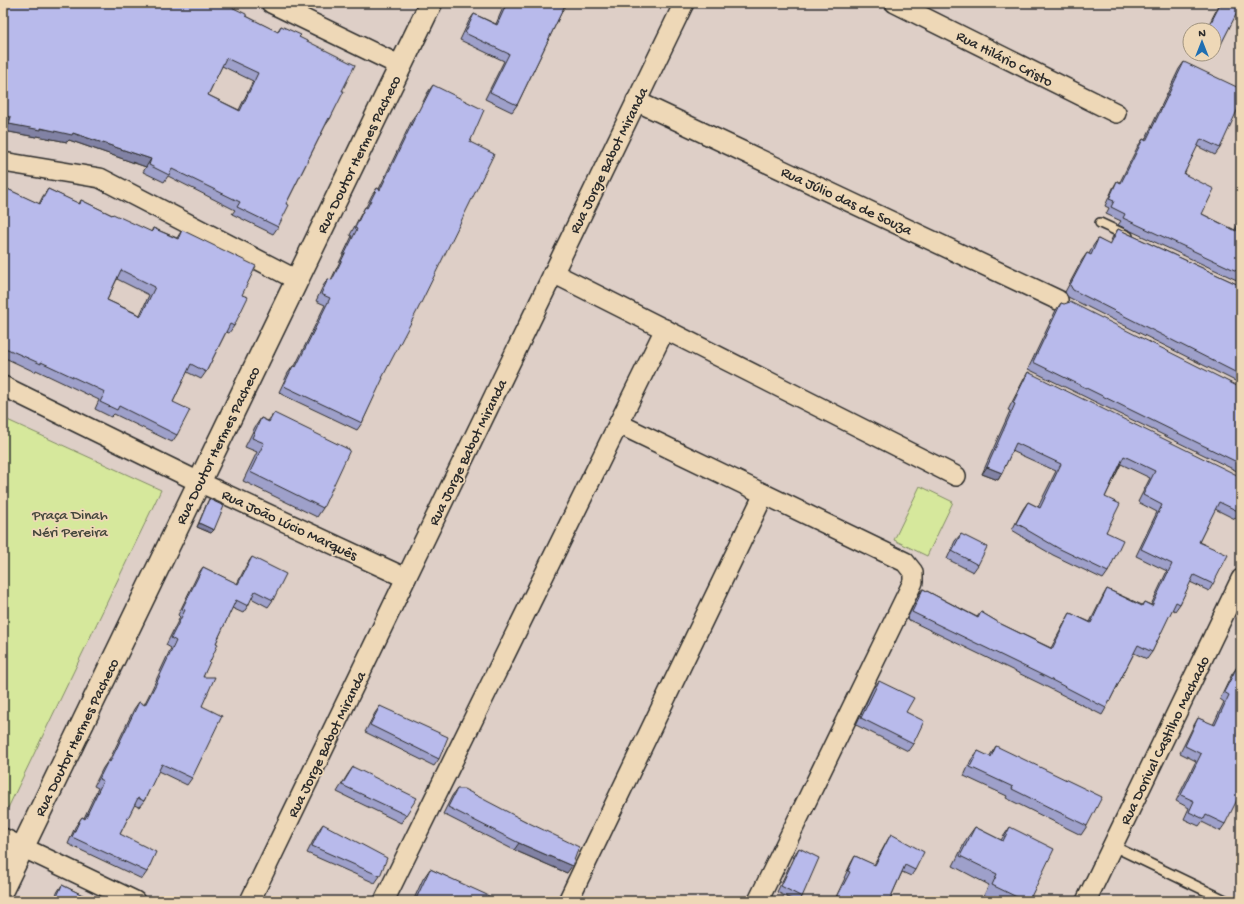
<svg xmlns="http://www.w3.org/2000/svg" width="1244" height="904" viewBox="0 0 1244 904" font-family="'Gochi Hand',sans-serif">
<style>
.green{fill:#d6e89c;stroke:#808a64}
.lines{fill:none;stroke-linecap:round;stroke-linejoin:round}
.service-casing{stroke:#2b2b2b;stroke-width:12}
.minor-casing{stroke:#2b2b2b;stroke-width:22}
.tertiary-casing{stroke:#2b2b2b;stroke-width:25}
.service{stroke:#eed8b7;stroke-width:9}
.minor{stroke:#eed8b7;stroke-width:19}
.tertiary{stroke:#eed8b7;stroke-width:22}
.wall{fill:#9ea0ca;stroke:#2b2b2b;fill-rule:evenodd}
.shaded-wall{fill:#8182a4;stroke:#2b2b2b}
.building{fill:#b8baeb;stroke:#2b2b2b;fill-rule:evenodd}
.labels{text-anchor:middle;stroke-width:3.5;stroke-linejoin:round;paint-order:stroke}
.street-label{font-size:15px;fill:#2b2b2b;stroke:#eed8b7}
.park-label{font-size:15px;fill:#45473c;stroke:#eed8b7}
</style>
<rect width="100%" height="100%" fill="#decfc7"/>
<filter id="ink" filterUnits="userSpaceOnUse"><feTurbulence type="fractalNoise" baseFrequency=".025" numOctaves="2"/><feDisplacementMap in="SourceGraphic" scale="8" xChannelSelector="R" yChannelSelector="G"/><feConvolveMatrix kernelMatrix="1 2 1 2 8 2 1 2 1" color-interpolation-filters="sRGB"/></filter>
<g filter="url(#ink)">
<!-- green -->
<g class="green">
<polygon points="3,418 161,490 8,808 3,805"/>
<polygon points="920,486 953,502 927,556 894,540"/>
</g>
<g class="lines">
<!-- service casing -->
<g class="service-casing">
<g id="service">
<polyline points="1100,223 1128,236"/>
<polyline points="1113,846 1227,901"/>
</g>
</g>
<!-- minor casing -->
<g class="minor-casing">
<g id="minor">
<polyline points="271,3 401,66"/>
<polyline points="895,3 1116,113"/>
<polyline points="636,101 1058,300"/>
<polyline points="3,162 100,178 297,280"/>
<polyline points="553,273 956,476"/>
<polyline points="3,386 199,482 406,578"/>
<polyline points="619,424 905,562 913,572 913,582 758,901"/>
<polyline points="3,838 135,901"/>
<polyline points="250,901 684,3"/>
<polyline points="384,901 665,329"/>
<polyline points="568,901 764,494"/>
<polyline points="1086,901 1241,579"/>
</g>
</g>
<!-- tertiary casing -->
<g class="tertiary-casing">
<polyline id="tertiary" points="3,888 431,3"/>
</g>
<!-- service -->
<use href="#service" class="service"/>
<!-- minor -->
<use href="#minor" class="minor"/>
<!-- tertiary -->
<use href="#tertiary" class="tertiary"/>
</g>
<!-- wall -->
<g class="wall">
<path d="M3,3H223L246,16L277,32L281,26L299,37L342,91L330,119L325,126L286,204L278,227L273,234L232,214L235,210L168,176L164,182L143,172L146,167L69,140L67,142L37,136L36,137L4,131L6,125L3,124ZM222,66L253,81L239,110L208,95Z"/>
<polygon points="505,3 566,3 517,105 512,112 485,99 504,61 460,40 469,21 474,14 496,24"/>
<polygon points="1220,3 1241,3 1221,44 1216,51 1214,50 1214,30 1206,30"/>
<polygon points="1184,62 1220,148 1215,155 1197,146 1184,174 1202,214 1235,230 1241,217 1241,282 1118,225 1121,221 1106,214 1109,208 1105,206 1113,188 1117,181 1120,182 1138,146 1143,139 1145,140 1179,69"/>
<polygon points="433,85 470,142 382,378 362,423 357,430 281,394 279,392 288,373 293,366 295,366 325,305 316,301 323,286 328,279 331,280 352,236 350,235 361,214 365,207 366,207 372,195 377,188 379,189 413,118 418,111 418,112 428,92"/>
<path d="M3,187L39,204L43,196L48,189L79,204L81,200L112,215L151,232L153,228L177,238L182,230L242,295L234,326L229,333L226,332L206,372L201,379L187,372L173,402L177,435L172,442L114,414L111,417L95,409L99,400L36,370L35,372L3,357ZM117,279L149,295L140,315L107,300Z"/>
<polygon points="1118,229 1241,286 1241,384 1068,297 1065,292 1082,260 1087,253 1089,254 1093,246 1098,239 1109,245 1113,236"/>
<polygon points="1061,303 1241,388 1241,473 1028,369 1056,310"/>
<polygon points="1028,372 1240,512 1235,519 1215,509 1199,542 1213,584 1209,591 1190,582 1180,604 1175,611 1172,609 1152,652 1147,659 1134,653 1106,708 1102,715 1041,684 907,619 918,596 923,589 977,617 981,612 1001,624 1051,648 1066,620 1070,613 1090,622 1103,596 1107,589 1142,605 1144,602 1151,605 1167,571 1136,556 1157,512 1138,502 1150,478 1121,464 1105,497 1108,572 1103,579 1053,555 1022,537 1022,536 1012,530 1023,509 1028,502 1038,507 1056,471 1012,451 1002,473 998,480 982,474 1010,411 1008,410 1024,379"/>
<polygon points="274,413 323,508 317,517 243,481 257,452 245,447 255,427 261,418 268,421"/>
<polygon points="209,499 214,530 211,533 197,527 207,503"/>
<polygon points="961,534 978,565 973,572 947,559 955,541"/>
<polygon points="252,557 273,600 268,607 251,598 248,606 243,613 232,608 216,643 203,677 202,706 192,778 187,785 158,771 144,801 139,807 134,805 120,834 147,872 142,879 68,844 75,827 82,817 84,818 98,788 94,786 103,768 108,761 109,761 134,709 139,702 144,705 151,691 171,648 166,645 180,617 178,615 198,574 203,567 237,584 247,564"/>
<polygon points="1237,667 1225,824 1220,831 1202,822 1199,826 1184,819 1189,808 1176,801 1196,761 1180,753 1194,725 1198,718 1213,725 1224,702 1220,699 1232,674"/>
<polygon points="879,681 906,712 913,744 908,751 856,725 873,688"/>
<polygon points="380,706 439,759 434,766 365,732 375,713"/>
<polygon points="996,746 1087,826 1081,835 1006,798 1007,796 964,776 971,760 978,751 989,757"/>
<polygon points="353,767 406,815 401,823 337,792 348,774"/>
<polygon points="457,789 527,822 567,873 514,850 443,814 452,796"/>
<polygon points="323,824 380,876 375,883 307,853 318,831"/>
<polygon points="975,827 1001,840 1010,827 1029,901 996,901 984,895 989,885 953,866 967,838"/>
<polygon points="891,834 915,870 911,876 902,872 889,901 834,901 845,878 844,878 851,863 855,856 874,865 887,841"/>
<polygon points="799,848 802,897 799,901 795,901 777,892 795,854"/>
<polygon points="430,869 498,901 413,901 423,879"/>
<polygon points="62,885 95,901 53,901 58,891"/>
</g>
<!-- shaded-wall -->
<g class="shaded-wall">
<polygon points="3,116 11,117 6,125 3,124"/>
<polygon points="9,124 73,133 151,159 146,167 69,140 67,142 37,136 36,137 4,131"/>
<polygon points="987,467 1002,473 998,480 982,474"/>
<polygon points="199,523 214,530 211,533 197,527"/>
<polygon points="519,843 572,866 567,873 514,850"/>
</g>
<!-- building -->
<g class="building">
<path d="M3,3H211L213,4V3H223L246,14V16L278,32L281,26L301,35L299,37L355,65L342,91H344L330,119L329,118L286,204L289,205L278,227L237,207L240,202L172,169L169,175L149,165L151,159L73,133L72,135L41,128V130L9,124L11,117L3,116ZM226,58L258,73L240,111L208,95Z"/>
<polygon points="507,3 566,3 517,105 490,92 509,54 465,33 474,14 497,25"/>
<polygon points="1221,3 1241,3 1241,5 1221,44 1214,41 1214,30 1207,30"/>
<polygon points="1184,62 1241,89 1241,102 1220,148 1201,139 1184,174 1214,189 1202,214 1236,231 1241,220 1241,273 1123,218 1125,214 1111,207 1114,201 1109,199 1117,181 1121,183 1143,139 1146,141"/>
<polygon points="433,85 484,110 470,142 494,154 417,311 382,378 383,378 362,423 286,387 284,385 293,366 296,367 330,298 321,294 328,279 332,280 357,229 355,228 365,207 367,208 377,188 380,190 418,111 419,112"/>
<path d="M3,187L40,204L48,189L80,204L81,200L112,215L113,214L152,232L153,228L178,239L182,230L256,266L242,295L248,297L234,326L230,324L206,372L191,364L173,402L190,410L177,435L119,406L117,410L100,402L105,392L41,362V364L3,347ZM121,270L155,287L141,316L107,300Z"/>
<polygon points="1118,229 1241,286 1241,375 1073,290 1070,285 1087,253 1091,255 1098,239 1110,245"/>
<polygon points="1070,302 1241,388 1241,464 1033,362 1061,303 1064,304"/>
<polygon points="1028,372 1241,477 1241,510 1240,512 1219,502 1199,542 1228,555 1213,584 1194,575 1180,604 1176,602 1152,652 1138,645 1106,708 1046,677 912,612 923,589 978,618 981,612 1001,624 1052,649 1070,613 1091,623 1107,589 1142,606 1144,602 1152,606 1172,564 1141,549 1162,505 1143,495 1155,471 1124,456 1105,497 1120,504 1106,532 1123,540 1108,572 1058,548 1027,530 1027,529 1016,523 1028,502 1040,508 1061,464 1016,443 1002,473 987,467 1015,404 1013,403"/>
<polygon points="274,413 350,450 323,508 250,472 264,443 252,438 261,418 269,422"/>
<polygon points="209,499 224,506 214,530 199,523"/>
<polygon points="961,534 987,547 978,565 952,551"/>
<polygon points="252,557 286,574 273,600 255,591 248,606 236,600 216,643 218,644 203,677 215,677 202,706 222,716 192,778 162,764 144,801 138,798 120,834 156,852 147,872 72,837 80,820 82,817 85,819 103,781 99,779 108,761 110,762 139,702 145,705 156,684 176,641 171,638 185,610 182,609 203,567 238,584"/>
<polygon points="1237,667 1241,669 1241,792 1225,824 1206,815 1204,819 1189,812 1194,801 1181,795 1201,754 1185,746 1198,718 1215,725 1229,695 1224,692"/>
<polygon points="879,681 914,698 906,712 924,721 913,744 861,718"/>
<polygon points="380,706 448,737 439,759 370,725"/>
<polygon points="996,746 1102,797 1087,826 1012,789 1013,787 970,767 978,751 991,757"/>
<polygon points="353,767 417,798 406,815 342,785"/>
<polygon points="457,789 464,789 527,822 579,847 572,866 519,843 448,807"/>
<polygon points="323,824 387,858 380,876 312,846"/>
<polygon points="975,827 1003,841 1010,827 1054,849 1029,901 1025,901 992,885 997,874 960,856"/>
<polygon points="891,834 924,852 915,870 905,865 889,901 835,901 850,872 848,871 855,856 875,865"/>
<polygon points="799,848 819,858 802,897 781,886"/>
<polygon points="430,869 485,894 498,901 415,901"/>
<polygon points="62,885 95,901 55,901"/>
<polygon points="588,897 596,901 586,901"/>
</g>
</g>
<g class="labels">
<!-- street labels -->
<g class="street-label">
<text transform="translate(1005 58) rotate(27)" y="5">Rua Hilário Cristo</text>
<text transform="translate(358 154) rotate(-64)" y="5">Rua Doutor Hermes Pacheco</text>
<text transform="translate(608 160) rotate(-64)" y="5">Rua Jorge Babot Miranda</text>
<text transform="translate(847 200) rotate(25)" y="5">Rua Júlio das de Souza</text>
<text transform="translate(217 445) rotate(-64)" y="5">Rua Doutor Hermes Pacheco</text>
<text transform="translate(467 452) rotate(-64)" y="5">Rua Jorge Babot Miranda</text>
<text transform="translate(290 524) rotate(25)" y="5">Rua João Lúcio Marquês</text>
<text transform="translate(76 737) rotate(-64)" y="5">Rua Doutor Hermes Pacheco</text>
<text transform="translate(1164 740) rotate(-64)" y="5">Rua Dorival Castilho Machado</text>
<text transform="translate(326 744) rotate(-64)" y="5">Rua Jorge Babot Miranda</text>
</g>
<!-- park labels -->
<g class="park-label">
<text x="70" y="519">Praça Dinah<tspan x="70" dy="17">Néri Pereira</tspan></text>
</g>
</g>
<!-- margin -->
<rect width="1244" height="904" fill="none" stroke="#eed8b7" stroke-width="16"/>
<rect x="8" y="8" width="1228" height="888" fill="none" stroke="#2b2b2b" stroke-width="1.5" filter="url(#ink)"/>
<!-- north arrow -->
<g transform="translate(1202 42)"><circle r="19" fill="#eed8b7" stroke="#a0937f"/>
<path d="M0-3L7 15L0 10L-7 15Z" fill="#1f6fb2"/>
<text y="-6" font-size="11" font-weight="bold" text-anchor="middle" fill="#2b2b2b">N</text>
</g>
</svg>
